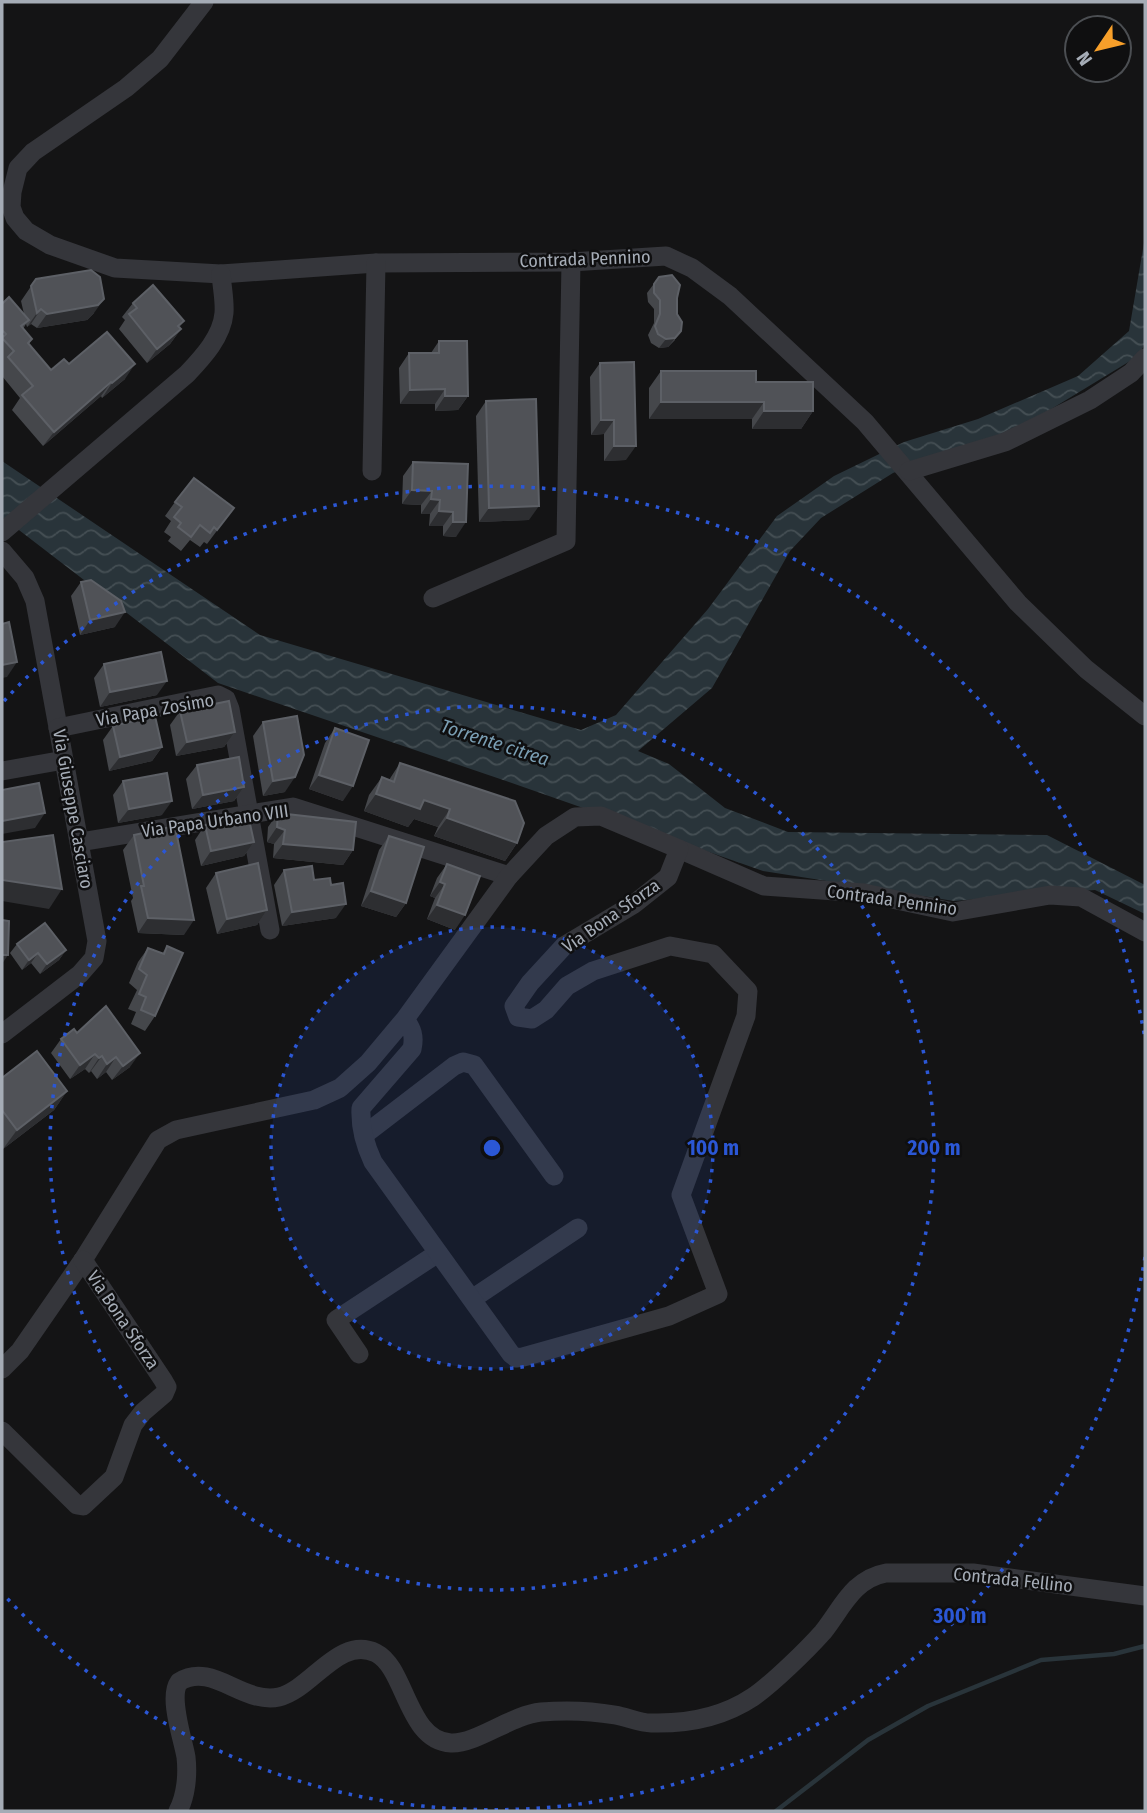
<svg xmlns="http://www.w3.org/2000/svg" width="1147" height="1813" viewBox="0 0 1147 1813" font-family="'Fira Sans Condensed',sans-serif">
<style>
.water{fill:url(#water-waves)}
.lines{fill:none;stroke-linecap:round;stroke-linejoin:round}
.stream{stroke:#29343a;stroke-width:4.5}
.minor{stroke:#35363b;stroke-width:19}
.wall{fill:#45474b}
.shaded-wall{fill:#2d2e31}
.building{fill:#505257;stroke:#5d6066;stroke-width:2}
.ring{fill:none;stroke:#2b57d5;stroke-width:3.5;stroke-dasharray:3.5 7}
.labels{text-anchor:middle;stroke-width:5;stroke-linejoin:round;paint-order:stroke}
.street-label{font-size:18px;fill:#a5acb6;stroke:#0f0f10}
.water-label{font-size:19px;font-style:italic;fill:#7a9eb3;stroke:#0f0f10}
.centre{fill:#2b57d5;stroke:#0f0f10;stroke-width:3.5}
.ring-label{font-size:21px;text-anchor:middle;font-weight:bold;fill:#2b57d5;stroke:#0f0f10;stroke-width:5;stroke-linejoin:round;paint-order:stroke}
</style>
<defs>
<pattern id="water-waves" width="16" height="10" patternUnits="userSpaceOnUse" patternTransform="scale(1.75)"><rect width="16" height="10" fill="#29343a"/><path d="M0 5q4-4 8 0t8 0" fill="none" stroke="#454f54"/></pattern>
</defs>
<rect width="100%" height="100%" fill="#141415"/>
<!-- water -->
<polygon class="water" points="1145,237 1145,342 1140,355 1048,411 995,437 893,473 821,518 790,551 712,688 638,751 669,764 725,808 788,832 1047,835 1145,885 1145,914 1095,890 954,901 763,871 509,782 218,683 2,517 2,461 260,635 581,730 616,715 708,609 777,516 834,476 904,442 978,419 1078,376 1129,331"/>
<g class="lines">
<!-- stream -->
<polyline class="stream" points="776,1811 868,1740 928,1706 1041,1660 1114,1654 1145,1646"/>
<!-- minor -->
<g class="minor">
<polyline points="204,2 160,59 126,88 33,152 18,168 12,192 11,207 15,218 26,231 50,245 115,268 221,274 376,263 571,262 666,256 692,268 730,296 865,422 1018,603 1086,669 1145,716"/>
<polyline points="372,471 376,263"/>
<polyline points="909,471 1005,442 1090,400 1131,373 1145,358"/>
<path d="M2,532L187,374C202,358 222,337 224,313C225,301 222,287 221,274"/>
<polyline points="2,551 25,578 35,601 97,941 94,958 80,974 2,1034"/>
<polyline points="433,598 566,541 571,262"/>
<polyline points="58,728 218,695 226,699 230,709 270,930"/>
<polyline points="2,771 64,760"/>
<polyline points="80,842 293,807 509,876"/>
<polyline points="679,849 764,886 864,893 953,912 1050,895 1081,897 1145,932"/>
<polyline points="364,1135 454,1066 463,1062 474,1065 554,1176"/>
<polyline points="472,1299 578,1228"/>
<polyline points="359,1354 336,1320 438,1253"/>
<path d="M2,1369L20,1351L83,1260L158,1140L176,1130L314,1100L340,1088L368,1063L405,1019L509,876L546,836L575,817L601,816L679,849L668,877L634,904L564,946L530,983L514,1006L518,1017L532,1019L546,1010L567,986L593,971L670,946L713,954L748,991L746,1016L681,1195L718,1294L669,1316L523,1357L516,1358L511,1354L373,1162C365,1145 360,1127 361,1108L412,1049C415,1036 412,1029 405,1019"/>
<polyline points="2,1431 77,1505 83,1506 114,1477 133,1425 143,1412 164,1394 167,1387 163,1380 83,1260"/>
<path d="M178,1811C186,1796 188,1775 186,1757C183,1739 168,1697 179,1682C212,1661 243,1705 279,1697C312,1689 339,1635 376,1653C406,1668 407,1741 451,1743C477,1744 511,1715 541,1712C565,1710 592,1711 615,1715C627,1717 640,1723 651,1723C687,1724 723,1717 753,1697C772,1684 807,1650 823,1632C842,1608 853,1579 886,1573H973L1145,1596"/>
</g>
</g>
<!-- wall -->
<g class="wall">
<polygon points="659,277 677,298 675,340 668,347 659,348 651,343 648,335 654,323 654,309 648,302 647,293"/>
<polygon points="36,279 94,313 87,320 37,328 31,324 27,327 26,324 23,329 32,339 29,344 51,370 69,364 125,379 102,398 101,396 43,446 12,410 20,398 2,376 3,364 2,363 2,304 24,314 21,301"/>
<polygon points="133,303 181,329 170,344 147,363 119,329 125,320 122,317"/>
<polygon points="439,341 468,396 458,410 435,411 435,404 400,404 399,368 409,353 431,353"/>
<polygon points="600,363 626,460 604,461 604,434 591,435 590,377"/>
<polygon points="661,371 756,382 813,411 801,429 752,429 752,419 649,419 649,388"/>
<polygon points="486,401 529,520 479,522 476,416"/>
<polygon points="413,462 468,464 456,537 443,536 443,526 429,526 430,514 421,514 421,505 402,504 403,476"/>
<polygon points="175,502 234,508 207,544 204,542 200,547 190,540 181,551 168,541 171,537 164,532 171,521 165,516"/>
<polygon points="81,582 115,627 80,635 71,596"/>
<polygon points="104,664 157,695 100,707 94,678"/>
<polygon points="180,711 235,732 224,747 176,756 170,725"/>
<polygon points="263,722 285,792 263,796 253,736"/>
<polygon points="113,726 162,747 152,761 109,771 103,740"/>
<polygon points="335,728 343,801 309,789 325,743"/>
<polygon points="400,763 517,843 505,861 434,836 438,827 414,819 408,827 364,811 369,795 382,777 389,780"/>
<polygon points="197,765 244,787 234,801 192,809 186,779"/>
<polygon points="123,781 162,815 118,823 113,795"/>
<polygon points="278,813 353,850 343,865 273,858 274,844 267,842 268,827"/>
<polygon points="205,825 254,842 244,856 201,866 195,840"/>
<polygon points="134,835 184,935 138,933 131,901 133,898 123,850"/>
<polygon points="389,836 406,903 396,917 361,906 379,850"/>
<polygon points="447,864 455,930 427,919 435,898 430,896 437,878"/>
<polygon points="284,870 336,918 282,926 274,885"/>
<polygon points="216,873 267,910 257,925 217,934 206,888"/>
<polygon points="17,944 66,950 59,960 40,974 31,963 22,970 10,953"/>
<polygon points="167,946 155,1016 145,1031 131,1024 136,1012 128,1009 137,990 129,983 138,962 148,948 162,954"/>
<polygon points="106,1006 130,1067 112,1080 106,1072 97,1079 91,1071 89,1073 85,1069 70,1079 51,1053 61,1039 77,1033"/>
<polygon points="2,1078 67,1091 54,1110 3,1149 2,1147"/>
</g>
<!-- shaded-wall -->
<g class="shaded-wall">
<polygon points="104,299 94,313 87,320 37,328 47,314"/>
<polygon points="41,309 31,324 27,327 37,313"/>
<polygon points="184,321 176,333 181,329 170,344 147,363 157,349"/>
<polygon points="681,331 668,347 659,348 666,339"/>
<polygon points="135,364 125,379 102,398 112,383"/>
<polygon points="111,382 101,396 43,446 54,432"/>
<polygon points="445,389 435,404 400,404 410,390"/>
<polygon points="445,396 468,396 458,410 435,411"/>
<polygon points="661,402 764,402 752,419 649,419"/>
<polygon points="764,411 813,411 801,429 752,429"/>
<polygon points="601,420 614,420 604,434 591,435"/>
<polygon points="614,446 636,446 626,460 604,461"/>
<polygon points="412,490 432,491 421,505 402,504"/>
<polygon points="431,499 440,500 430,514 421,514"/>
<polygon points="539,506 529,520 479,522 489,508"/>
<polygon points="439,511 453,512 443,526 429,526"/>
<polygon points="453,522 466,522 456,537 443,536"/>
<polygon points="125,612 115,627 80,635 90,620"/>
<polygon points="17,662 7,677 2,678 2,665"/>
<polygon points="167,681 157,695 100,707 110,692"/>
<polygon points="235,732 224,747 176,756 187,742"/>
<polygon points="162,747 152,761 109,771 120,757"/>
<polygon points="319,775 353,786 343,801 309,789"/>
<polygon points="295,777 285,792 263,796 273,781"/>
<polygon points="244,787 234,801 192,809 203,795"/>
<polygon points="376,794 424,800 450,809 438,827 414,819 408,827 364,811"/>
<polygon points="172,801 162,815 118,823 129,809"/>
<polygon points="45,813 35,828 2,834 2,821"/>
<polygon points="447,818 517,843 505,861 434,836"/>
<polygon points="277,827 285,830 274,844 267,842"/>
<polygon points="254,842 244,856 201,866 211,851"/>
<polygon points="283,844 353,850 343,865 273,858"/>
<polygon points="2,880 62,889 49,909 2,901"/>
<polygon points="440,882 445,884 435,898 430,896"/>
<polygon points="371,891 406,903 396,917 361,906"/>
<polygon points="346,904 336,918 282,926 292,912"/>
<polygon points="437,905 465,915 455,930 427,919"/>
<polygon points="267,910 257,925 217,934 227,919"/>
<polygon points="148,918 194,920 184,935 138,933"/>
<polygon points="66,950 59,960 40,974 47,964"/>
<polygon points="38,953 31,963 22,970 29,960"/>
<polygon points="2,955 8,955 2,964"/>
<polygon points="140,1053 130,1067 112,1080 123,1066"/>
<polygon points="95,1054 85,1069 70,1079 80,1065"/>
<polygon points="102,1056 91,1071 89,1073 99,1058"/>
<polygon points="116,1057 106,1072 97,1079 107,1064"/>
<polygon points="67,1091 54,1110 3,1149 17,1130"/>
</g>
<!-- building -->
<g class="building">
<polygon points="91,270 100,277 104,299 98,305 47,314 41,309 37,313 31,286 36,279"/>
<polygon points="672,275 680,285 677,298 677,314 682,322 681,331 675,338 666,339 658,334 655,326 660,314 660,300 654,293 654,284 659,277"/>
<polygon points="153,285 184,321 178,326 181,329 157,349 129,314 137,308 133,303"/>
<polygon points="9,297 29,320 21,326 32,339 28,343 51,370 64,359 69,364 107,332 135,364 112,383 111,382 54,432 22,395 33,386 8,357 14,351 2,338 6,334 2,330 2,304"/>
<polygon points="439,341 467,341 468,396 445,396 445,389 410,390 409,353 439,353"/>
<polygon points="634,362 636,446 614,446 614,420 601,420 600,363"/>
<polygon points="661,371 756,371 756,382 813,382 813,411 764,411 764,402 661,402"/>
<polygon points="536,399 539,506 489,508 486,401"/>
<polygon points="413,462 468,464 466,522 453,522 453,512 439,511 440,500 431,499 432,491 412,490"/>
<polygon points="194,478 234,508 217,530 214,527 210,533 200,525 191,537 178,527 181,523 174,517 182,507 175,502"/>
<polygon points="91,580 121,601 125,612 90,620 81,582"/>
<polygon points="9,622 17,662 2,665 2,624"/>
<polygon points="161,652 167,681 110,692 104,664"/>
<polygon points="229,701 235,732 187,742 180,711"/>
<polygon points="155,716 162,747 120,757 113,726"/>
<polygon points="297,716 304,755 295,777 273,781 263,722"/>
<polygon points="335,728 369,740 353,786 319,775"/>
<polygon points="239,757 244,787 203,795 197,765"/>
<polygon points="400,763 515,801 524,823 517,843 447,818 450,809 424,800 420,809 376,794 382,777 394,782"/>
<polygon points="167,773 172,801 129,809 123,781"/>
<polygon points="39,783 45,813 2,821 2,790"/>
<polygon points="278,813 356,822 353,850 283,844 285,830 277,827"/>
<polygon points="248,815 254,842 211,851 205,825"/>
<polygon points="175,826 194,920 148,918 141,886 144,886 134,835"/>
<polygon points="53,835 62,889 2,880 2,842"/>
<polygon points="389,836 424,847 406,903 371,891"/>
<polygon points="258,863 267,910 227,919 216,873"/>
<polygon points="447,864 480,876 465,915 437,905 445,884 440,882"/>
<polygon points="312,866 314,880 330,878 331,885 343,883 346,904 292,912 284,870"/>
<polygon points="2,920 9,921 8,955 2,955"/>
<polygon points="45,923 66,950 47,964 38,953 29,960 17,944"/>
<polygon points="167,946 183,953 155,1016 141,1010 146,997 139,994 147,975 139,969 148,948 164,954"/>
<polygon points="106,1006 140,1053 123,1066 116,1057 107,1064 102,1056 99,1058 95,1054 80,1065 61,1039 74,1029 77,1033"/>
<polygon points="37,1051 67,1091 17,1130 2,1110 2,1078"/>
</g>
<!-- distance rings -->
<circle cx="492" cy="1148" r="221" fill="#2b57d5" fill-opacity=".12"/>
<g class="ring">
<circle cx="492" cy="1148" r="221"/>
<circle cx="492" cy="1148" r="442"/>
<path d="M1145 1257A662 662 0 0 1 4 1595M4 701A662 662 0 0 1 1145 1039"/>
</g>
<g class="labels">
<!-- street labels -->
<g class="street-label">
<text transform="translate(585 259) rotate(-2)" y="6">Contrada Pennino</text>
<text transform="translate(155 710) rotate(-10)" y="6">Via Papa Zosimo</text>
<text transform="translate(73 809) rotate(80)" y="6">Via Giuseppe Casciaro</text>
<text transform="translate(215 821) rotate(-8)" y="6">Via Papa Urbano VIII</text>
<text transform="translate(892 900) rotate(8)" y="6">Contrada Pennino</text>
<text transform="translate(611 916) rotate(-35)" y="6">Via Bona Sforza</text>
<text transform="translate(123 1320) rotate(56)" y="6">Via Bona Sforza</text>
<text transform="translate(1013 1580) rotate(6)" y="6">Contrada Fellino</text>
</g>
<!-- water labels -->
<g class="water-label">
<text transform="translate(495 742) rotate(18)" y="7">Torrente citrea</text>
</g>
</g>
<circle cx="492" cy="1148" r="10" class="centre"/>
<g class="ring-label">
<text x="713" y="1155">100 m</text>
<text x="934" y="1155">200 m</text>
<text x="960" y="1623">300 m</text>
</g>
<!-- border -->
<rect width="1147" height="1813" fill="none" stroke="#a5acb6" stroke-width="7"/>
<!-- north arrow -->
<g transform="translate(1098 49) rotate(235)"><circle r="33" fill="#0f0f10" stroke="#4b4e52" stroke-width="2"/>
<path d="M0-5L12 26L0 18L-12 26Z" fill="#f79f2a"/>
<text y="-10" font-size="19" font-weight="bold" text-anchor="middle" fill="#a5acb6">N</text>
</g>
</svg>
